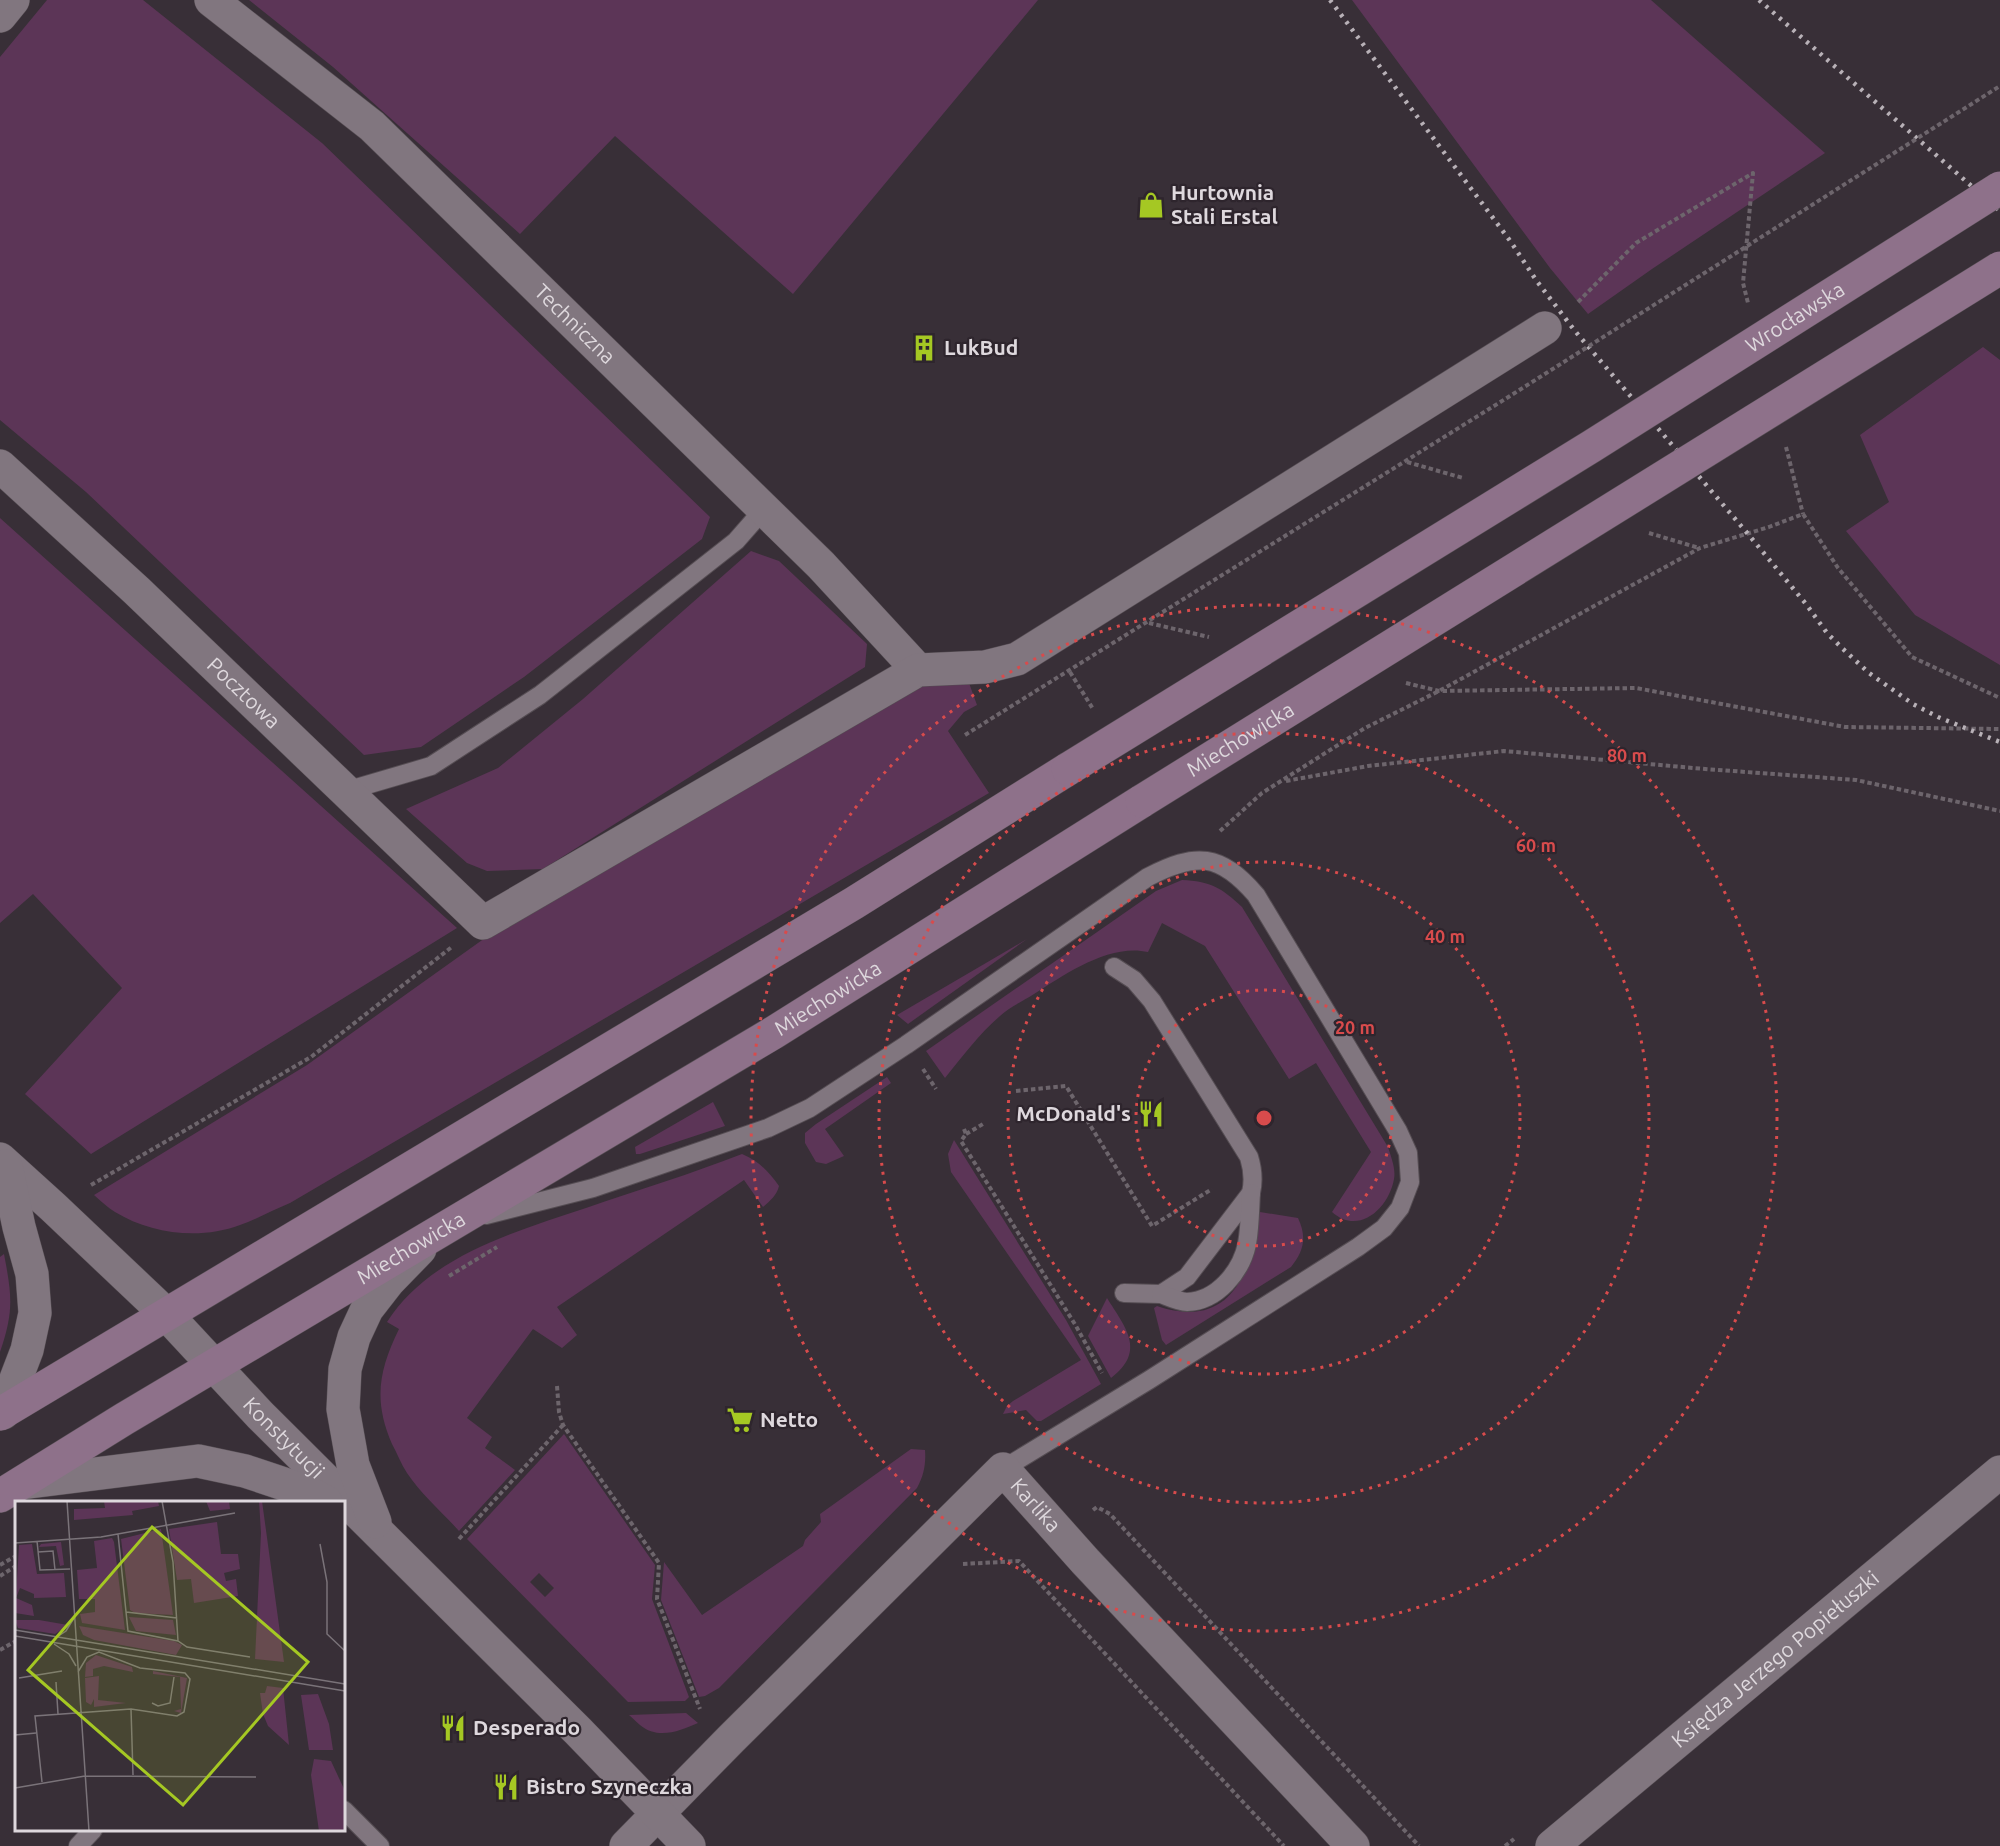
<svg xmlns="http://www.w3.org/2000/svg" width="2000" height="1846" viewBox="0 0 2000 1846" font-family="Ubuntu,sans-serif">
<style>
.green{fill:#5c3557;fill-rule:evenodd}
.lines{fill:none;stroke-linecap:round;stroke-linejoin:round}
.service-casing{stroke:#554d53;stroke-width:20}
.minor-casing{stroke:#554d53;stroke-width:34}
.tertiary-casing{stroke:#554d53;stroke-width:34}
.secondary-casing{stroke:#554d53;stroke-width:34}
.path{stroke:#6d656c;stroke-width:4;stroke-dasharray:4.5 3;stroke-linecap:butt}
.service{stroke:#81767f;stroke-width:18}
.minor{stroke:#81767f;stroke-width:33}
.tertiary{stroke:#81767f;stroke-width:33}
.secondary{stroke:#8e718a;stroke-width:33}
.rail{stroke:#b8b1b7;stroke-width:4.5;stroke-dasharray:3 6;stroke-linecap:butt}
.secondary-bridge-casing{stroke:#554d53;stroke-width:34;stroke-linecap:butt}
.path-bridge{stroke:#6d656c;stroke-width:4;stroke-dasharray:4.5 3;stroke-linecap:butt}
.secondary-bridge{stroke:#8e718a;stroke-width:33}
.ring{fill:none;stroke:#d84b4c;stroke-width:3;stroke-dasharray:3 6}
.labels{text-anchor:middle;stroke-width:4.5;stroke-linejoin:round;paint-order:stroke}
.poi-label{font-size:21px;font-weight:bold;fill:#ded8dd;stroke:#2e252d;text-anchor:start}
.street-label{font-size:21px;fill:#ded8dd;stroke:#2e252d}
.inset-road{fill:none;stroke:#7a7379;stroke-width:1.5}
.view{fill:#a5c823;fill-opacity:0.15;stroke:#a5c823;stroke-width:3}
.inset-edge{fill:none;stroke:#ded8dd;stroke-width:3}
.centre{fill:#d84b4c;stroke:#2e252d;stroke-width:3}
.ring-label{font-size:18px;text-anchor:middle;font-weight:bold;fill:#d84b4c;stroke:#2e252d;stroke-width:4.5;stroke-linejoin:round;paint-order:stroke}
</style>
<rect width="100%" height="100%" fill="#382f37"/>
<!-- green -->
<g class="green">
<polygon points="47,0 143,0 322,143 710,517 702,539 524,677 421,747 364,755 86,492 0,420 0,57"/>
<polygon points="249,0 1038,0 793,294 615,136 520,234 333,67"/>
<polygon points="1352,0 1651,0 1825,153 1652,269 1588,314 1550,268"/>
<polygon points="1983,347 2000,360 2000,665 1915,615 1846,531 1889,502 1860,435"/>
<polygon points="0,518 457,928 91,1154 25,1094 122,988 33,894 0,923"/>
<polygon points="751,551 779,561 867,644 865,667 543,869 487,871 467,863 406,809 498,768 583,699"/>
<path d="M969,683L977,705L964,712L948,731L989,793L290,1203C273,1210 257,1219 240,1225C200,1240 151,1234 115,1212C108,1208 101,1201 94,1195L307,1065L485,938L913,686Z"/>
<path d="M1182,880C1210,881 1222,888 1242,907L1388,1147C1391,1157 1396,1169 1394,1179C1389,1208 1359,1236 1332,1212L1371,1152L1316,1063L1289,1079L1205,946L1162,923L1148,952C1110,943 1065,974 1034,994C1023,1001 1010,1007 1000,1016C979,1034 962,1057 945,1078L926,1051L1156,891Z"/>
<polygon points="1027,939 908,1024 897,1015"/>
<polygon points="887,1077 891,1083 825,1129 844,1156 826,1164 816,1162 805,1143 805,1133 816,1124"/>
<polygon points="713,1102 725,1126 640,1154 636,1154 635,1147"/>
<polygon points="954,1140 1066,1320 1101,1384 1041,1421 1037,1421 1026,1410 1003,1414 1007,1406 1013,1401 1081,1360 951,1172 948,1154"/>
<path d="M742,1154C759,1161 769,1172 779,1186C777,1195 770,1201 763,1207L744,1180L557,1307L577,1335L562,1348L533,1329L467,1418L492,1437L485,1448L515,1470L459,1531C442,1512 421,1494 407,1473C401,1464 397,1453 392,1444C373,1400 379,1370 399,1329L387,1322C430,1255 515,1232 586,1208C638,1190 691,1174 742,1154Z"/>
<path d="M1260,1212L1298,1218C1307,1237 1304,1251 1291,1267L1166,1345L1162,1340L1154,1308L1157,1306C1232,1331 1251,1272 1260,1212Z"/>
<path d="M4,1254C12,1296 14,1311 0,1352V1257Z"/>
<path d="M1107,1298C1125,1327 1147,1351 1111,1378L1088,1336Z"/>
<path d="M564,1434L655,1565L652,1599L689,1697L685,1701L628,1702L467,1539ZM539,1573L554,1588L545,1597L530,1582Z"/>
<path d="M911,1449L925,1450C926,1464 924,1475 917,1488L719,1688L705,1696L699,1697L661,1600L664,1562L702,1615L803,1546L805,1540L821,1522L820,1514Z"/>
<path d="M686,1713L698,1723C680,1731 658,1740 640,1725C636,1722 633,1718 629,1715Z"/>
</g>
<g class="lines">
<!-- service casing -->
<g class="service-casing">
<g id="service">
<polyline points="346,791 431,766 540,695 736,541 764,509"/>
<path d="M1114,967L1134,980L1152,1001L1249,1157C1253,1170 1254,1180 1251,1193L1187,1277L1161,1294L1124,1293"/>
<path d="M486,1215L593,1188L768,1128L810,1108L906,1045L1148,877C1196,852 1220,853 1256,895L1398,1131L1408,1153L1410,1182L1400,1208L1384,1228L1358,1247L1149,1380L1003,1469"/>
<path d="M1161,1294C1169,1297 1179,1302 1187,1302C1217,1301 1241,1272 1247,1244C1250,1227 1250,1210 1251,1193"/>
<polyline points="344,1810 380,1846"/>
<polyline points="78,1846 93,1830"/>
</g>
</g>
<!-- minor casing -->
<g class="minor-casing">
<g id="minor">
<path id="s1" d="M211,0L372,126L821,565L918,670"/>
<polyline points="0,16 13,0"/>
<path id="s2" d="M0,466L136,590L483,923L918,670L985,667L1017,659L1545,328"/>
<path id="s3" d="M626,1846L731,1739L1003,1469L1085,1561L1353,1846"/>
<path id="s4" d="M1552,1846L2000,1472"/>
</g>
</g>
<!-- tertiary casing -->
<g class="tertiary-casing">
<g id="tertiary">
<path id="s5" d="M0,1159L53,1207L166,1314L260,1415L578,1731L689,1846"/>
<polyline points="3,1413 27,1350 35,1313 32,1274 19,1227 6,1166"/>
<polyline points="22,1483 198,1461 245,1471 308,1492 326,1502"/>
<polyline points="375,1522 353,1465 343,1409 345,1369 354,1337 367,1309 388,1282 420,1249"/>
</g>
</g>
<!-- secondary casing -->
<g class="secondary-casing">
<g id="secondary">
<polyline points="0,1414 854,903 1068,769"/>
<path id="s6" d="M0,1496L124,1419L773,1033L1142,801"/>
</g>
</g>
<!-- path -->
<g class="path">
<polyline points="1578,302 1636,243 1753,173 1743,283 1748,303"/>
<polyline points="1786,447 1803,514"/>
<polyline points="1407,462 1463,478"/>
<polyline points="1649,533 1699,548"/>
<polyline points="1149,623 1209,637"/>
<polyline points="1070,672 1093,709"/>
<polyline points="1406,683 1439,691 1636,688 1845,727 2000,729"/>
<polyline points="1286,781 1368,766 1504,751 1705,769 1856,780 2000,811"/>
<polyline points="1220,831 1262,793 1365,728 1439,691 1700,548 1769,527 1803,514 1838,568 1912,657 2000,698"/>
<polyline points="923,1069 936,1089"/>
<polyline points="1016,1091 1066,1086 1152,1226 1212,1189"/>
<polyline points="964,1129 966,1134 961,1141 1076,1326 1102,1373"/>
<polyline points="966,1134 983,1124"/>
<polyline points="91,1185 311,1057 453,946"/>
<polyline points="449,1276 497,1247"/>
<polyline points="557,1386 559,1412 563,1425 659,1563 657,1599 700,1709"/>
<polyline points="1093,1510 1097,1507 1110,1514 1419,1846"/>
<polyline points="459,1539 563,1425"/>
<polyline points="963,1564 1019,1561 1284,1846"/>
<polyline points="0,1565 16,1556"/>
<polyline points="0,1576 16,1566"/>
<polyline points="0,1650 16,1641"/>
<polyline points="1505,1846 1514,1839"/>
</g>
<!-- service -->
<use href="#service" class="service"/>
<!-- minor -->
<use href="#minor" class="minor"/>
<!-- tertiary -->
<use href="#tertiary" class="tertiary"/>
<!-- secondary -->
<use href="#secondary" class="secondary"/>
<!-- rail -->
<g class="rail">
<polyline points="1330,0 1511,242 1536,280 1575,331 1748,534 1806,604 1827,633 1842,648 1869,673 1913,704 1938,717 2000,742"/>
<polyline points="1759,0 2000,211"/>
</g>
<!-- secondary-bridge casing -->
<g class="secondary-bridge-casing">
<g id="secondary-bridge">
<path id="s7" d="M1068,769L1592,446L2000,188"/>
<path id="s8" d="M1142,801L2000,268"/>
</g>
</g>
<!-- path-bridge -->
<polyline class="path-bridge" points="965,735 1510,396 2000,86"/>
<!-- secondary-bridge -->
<use href="#secondary-bridge" class="secondary-bridge"/>
</g>
<!-- distance rings -->
<g class="ring">
<circle cx="1264" cy="1118" r="128"/>
<circle cx="1264" cy="1118" r="256"/>
<circle cx="1264" cy="1118" r="385"/>
<circle cx="1264" cy="1118" r="513"/>
</g>
<!-- icons -->
<defs>
<g id="shop-bare" transform="scale(2.07)"><path d="M-5-2.5h2.3a2.7 3.5 0 0 1 5.4 0H5L5.5 6h-11ZM-1.5-2.5h3a1.5 2.3 0 0 0-3 0Z" fill="#a5c823" stroke="#2e252d" stroke-width="2.5" paint-order="stroke"/></g>
<g id="building-bare" transform="scale(2.07)"><path d="M-4-6H4V6H1V3H-1V6H-4ZM-2.5-4.3h1.7v1.8h-1.7ZM.8-4.3h1.7v1.8H.8ZM-2.5-1h1.7V.8h-1.7ZM.8-1h1.7V.8H.8Z" fill="#a5c823" stroke="#2e252d" stroke-width="2.5" paint-order="stroke"/></g>
<g id="restaurant-bare" transform="scale(2.07)"><path d="M-5-6h1v4h1v-4h1v4h1v-4h1v5L-1.5 .5V6h-2V.5L-5-1ZM5-6V6H3V1.5H1.5Q1.5-4 5-6Z" fill="#a5c823" stroke="#2e252d" stroke-width="2.5" paint-order="stroke"/></g>
<g id="supermarket-bare" transform="scale(2.07)"><path d="M-6-5.5h2.5l.6 2H6L4.5 2H-2.5L-4.4-4H-6ZM-1.5 3.2a1.3 1.3 0 1 0 .1 0ZM3 3.2a1.3 1.3 0 1 0 .1 0Z" fill="#a5c823" stroke="#2e252d" stroke-width="2.5" paint-order="stroke"/></g>
</defs>
<g fill-rule="evenodd">
<use href="#shop-bare" x="1151" y="205"/>
<use href="#building-bare" x="924" y="348"/>
<use href="#restaurant-bare" x="1151" y="1114"/>
<use href="#supermarket-bare" x="740" y="1420"/>
<use href="#restaurant-bare" x="453" y="1728"/>
<use href="#restaurant-bare" x="506" y="1787"/>
</g>
<g class="labels">
<!-- poi labels -->
<g class="poi-label">
<text x="1171" y="200">Hurtownia<tspan x="1171" dy="24">Stali Erstal</tspan></text>
<text x="944" y="355">LukBud</text>
<text x="1131" y="1121" text-anchor="end">McDonald's</text>
<text x="760" y="1427">Netto</text>
<text x="473" y="1735">Desperado</text>
<text x="526" y="1794">Bistro Szyneczka</text>
</g>
<!-- street labels -->
<g class="street-label">
<text dy="7" stroke="none"><textPath href="#s7" startOffset="856">Wrocławska</textPath></text>
<text dy="7" stroke="none"><textPath href="#s1" startOffset="488">Techniczna</textPath></text>
<text dy="7" stroke="none"><textPath href="#s2" startOffset="333">Pocztowa</textPath></text>
<text dy="7" stroke="none"><textPath href="#s8" startOffset="116">Miechowicka</textPath></text>
<text dy="7" stroke="none"><textPath href="#s6" startOffset="966">Miechowicka</textPath></text>
<text dy="7" stroke="none"><textPath href="#s6" startOffset="480">Miechowicka</textPath></text>
<text dy="7" stroke="none"><textPath href="#s5" startOffset="398">Konstytucji</textPath></text>
<text dy="7" stroke="none"><textPath href="#s3" startOffset="582">Karlika</textPath></text>
<text dy="7" stroke="none"><textPath href="#s4" startOffset="291">Księdza Jerzego Popiełuszki</textPath></text>
</g>
</g>
<!-- overview -->
<g transform="translate(15 1501)">
<rect width="330" height="330" fill="#382f37"/>
<path d="M89,0H143L144,5L117,10L118,14L59,19V8L90,7ZM175,0H214L215,8L195,10L191,0ZM244,0H247L269,161L240,158L246,32ZM202,21L206,53H223L225,68L209,72L211,80L221,78L223,95L179,102L176,78L162,79L154,28ZM146,28L158,114L120,112L115,109L106,38ZM97,37L99,41L110,129L67,122L65,113L80,111V98H64L62,69L82,67L79,40ZM46,41L49,64L45,65L41,45L24,46L26,43ZM17,43L22,73L49,72L51,96L19,97V93L5,87L1,97L17,104L19,115L0,112L4,44ZM114,116L158,119L161,134L121,130ZM0,119H24L53,124L40,133L3,127ZM64,125L159,140L167,144L161,154L79,139L68,134ZM81,154L117,166L118,171L89,165L78,168V175L70,176L71,162ZM138,170L172,177L166,212L159,210L166,208L165,176L138,173ZM84,175L83,199L111,202L79,206V198L76,204L71,201L70,177ZM252,185L268,187L274,244L253,225L248,213L245,192H250ZM303,193L314,223L318,249H294L286,194ZM299,258L316,260L330,290V330H304L296,274Z" fill="#5c3557"/>
<path class="inset-road" d="M52,0L74,330M147,0L158,61L163,140M103,33L113,130L163,140L172,146L235,156M22,40L25,69L55,68M0,42L86,36L220,12M305,43L312,81V133L330,150M23,51L38,50L40,69M111,111L162,117M0,129L330,183M0,135L330,190M42,136L51,130L59,117M39,143L54,153L61,165M4,177L47,170M41,181L43,213M137,202L143,205L155,202L159,176M116,208L118,274M0,234L21,232M27,281L20,215L116,208L162,215L169,211L175,178L170,172L125,167L84,151L72,156L63,171M0,287L70,275L241,276"/>
<path class="view" d="M137,26L293,161L168,304L13,169Z"/>
<rect width="330" height="330" class="inset-edge"/>
</g>
<circle cx="1264" cy="1118" r="9" class="centre"/>
<g class="ring-label">
<text x="1627" y="762">80 m</text>
<text x="1536" y="852">60 m</text>
<text x="1445" y="943">40 m</text>
<text x="1355" y="1034">20 m</text>
</g>
</svg>
